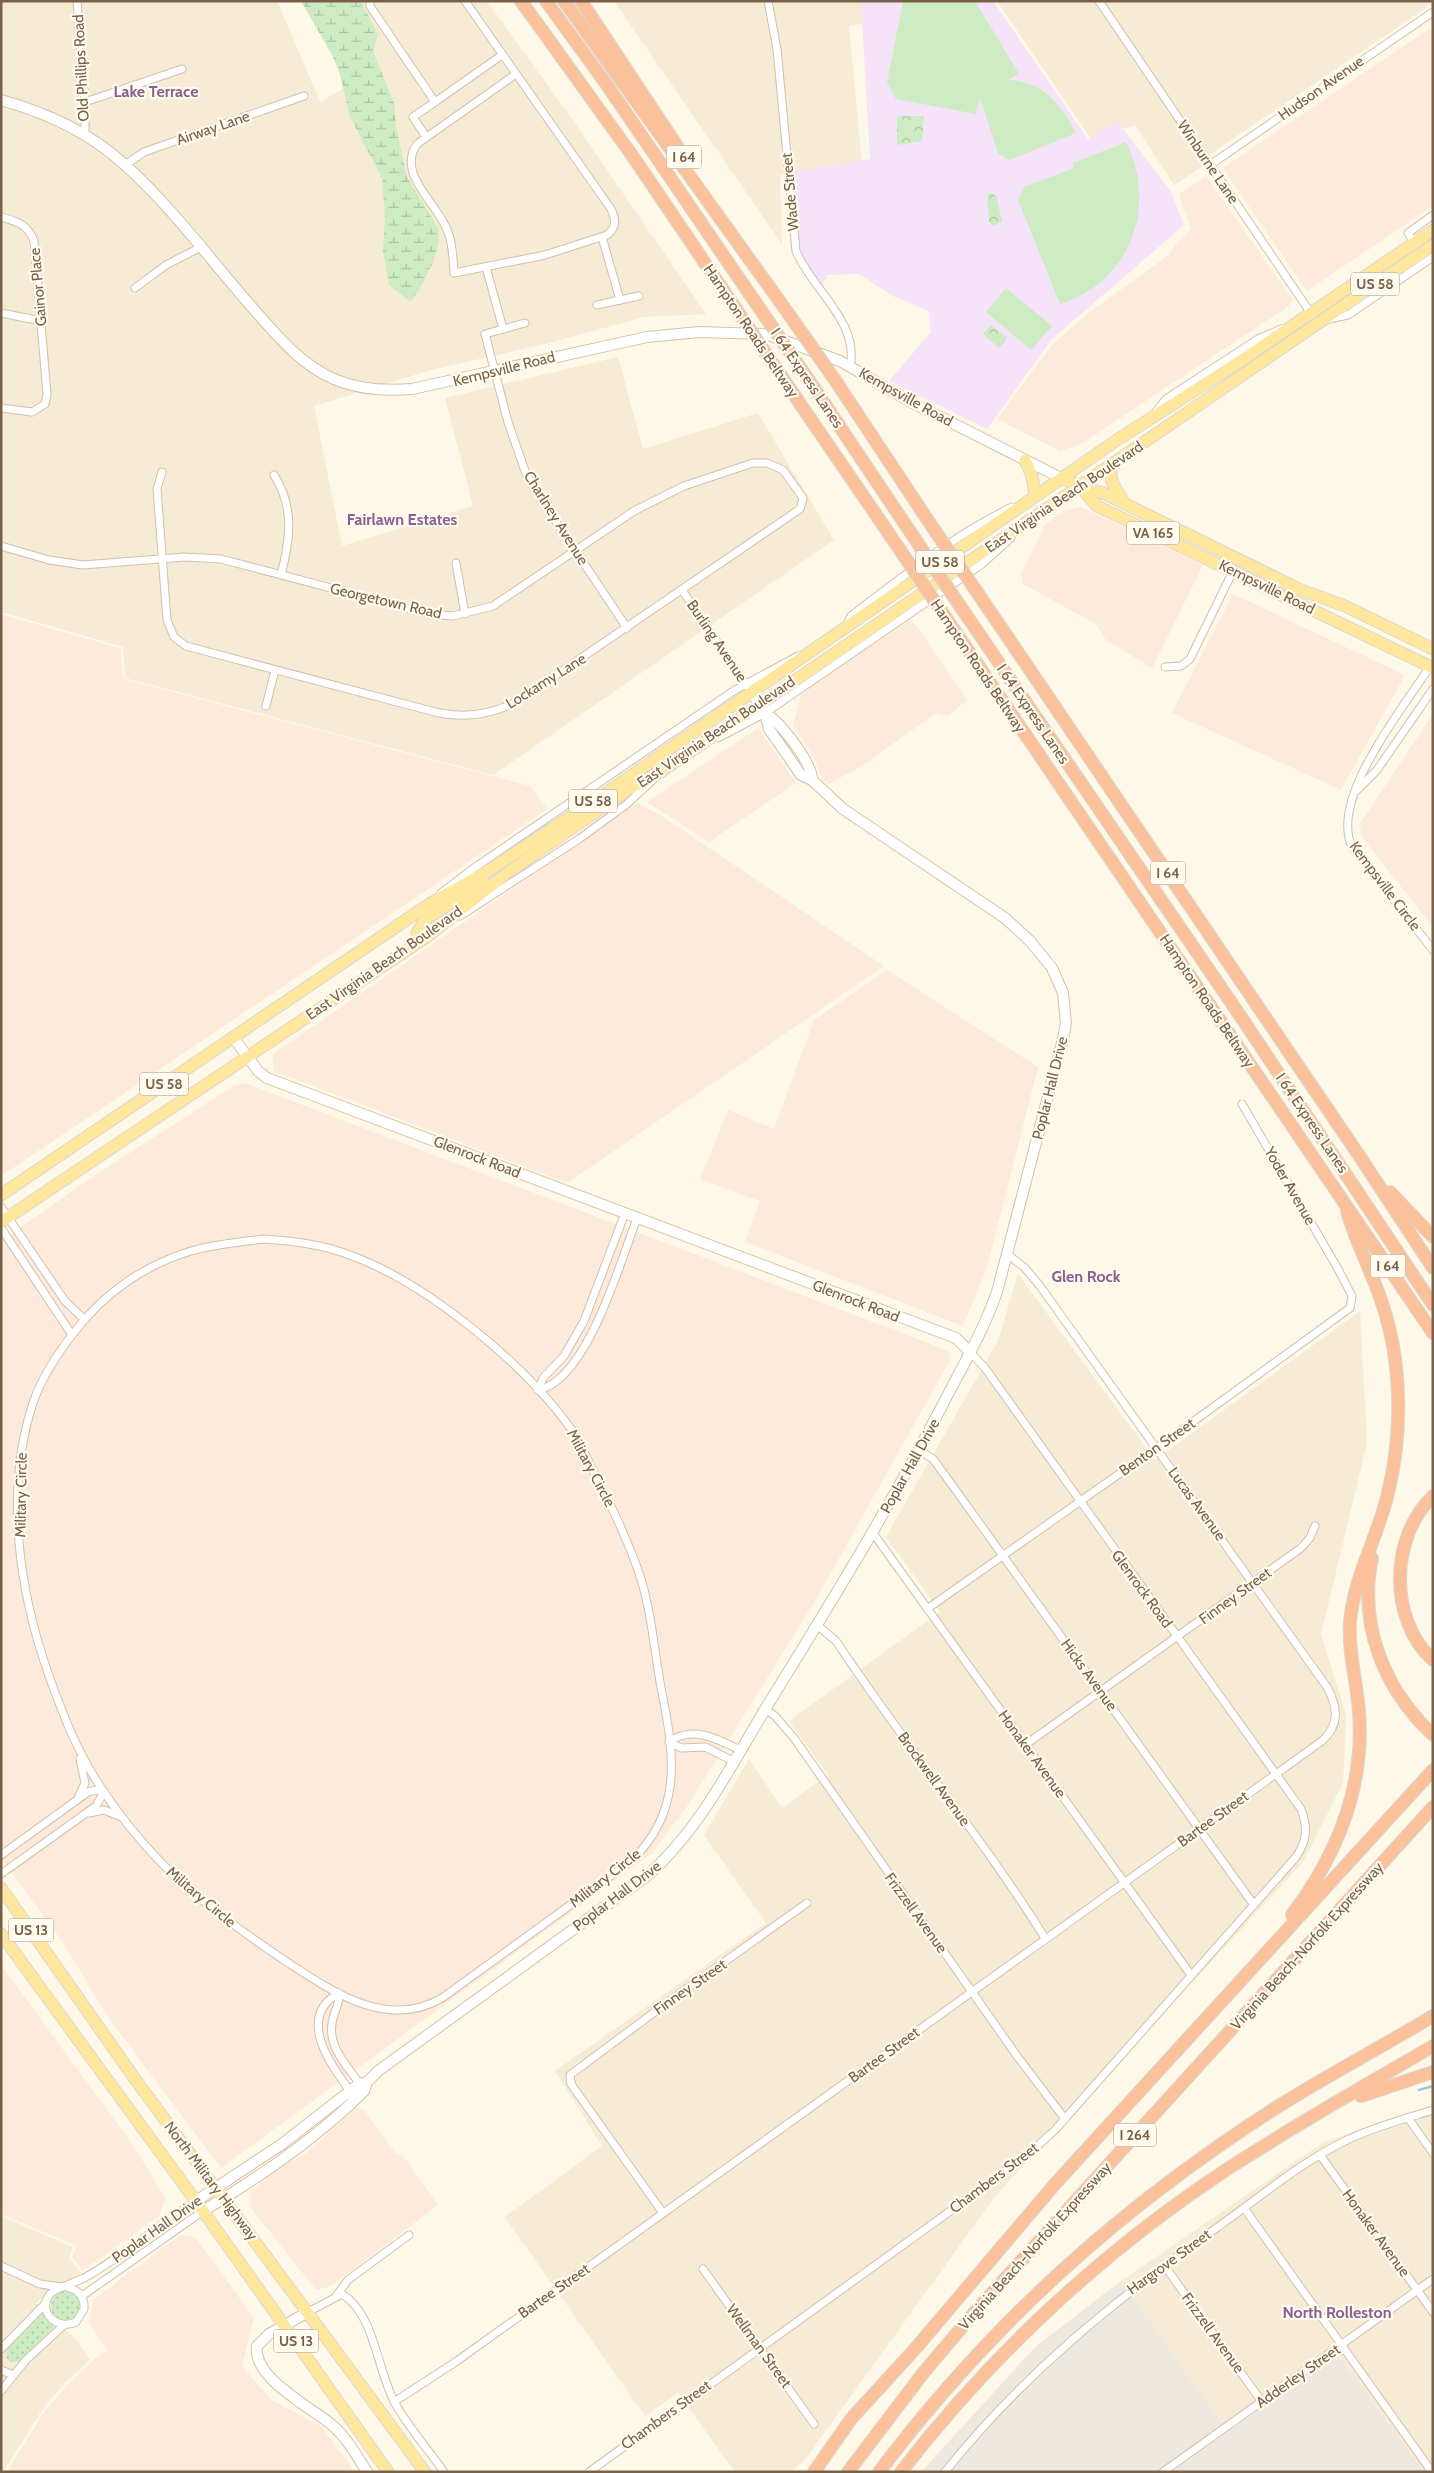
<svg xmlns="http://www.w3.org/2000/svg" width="1434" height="2473" viewBox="0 0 1434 2473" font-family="Cabin,sans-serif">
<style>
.residential{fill:#f6ebd5}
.commercial{fill:#feeada}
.industrial{fill:#eee9e0}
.education{fill:#f5e3fa}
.grass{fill:url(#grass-dots)}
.wetland{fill:url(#wetland-marsh)}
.park{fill:url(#park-crowns)}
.pitch{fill:#ceecc4}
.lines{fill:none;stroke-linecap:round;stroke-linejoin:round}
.stream{stroke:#9fc9db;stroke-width:2.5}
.street-casing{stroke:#d0c1ab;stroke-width:9}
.secondary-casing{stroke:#d3c2a9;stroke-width:12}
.primary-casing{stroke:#dcd6d0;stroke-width:13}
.highway-casing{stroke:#dcd6d0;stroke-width:14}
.street{stroke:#fff;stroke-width:7}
.secondary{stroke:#fff;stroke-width:10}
.primary{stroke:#ffe89d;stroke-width:11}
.highway{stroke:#fac19b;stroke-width:12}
.highway-bridge-casing{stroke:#dcd6d0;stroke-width:14;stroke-linecap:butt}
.highway-bridge{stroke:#fac19b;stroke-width:12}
.labels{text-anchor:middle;stroke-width:4.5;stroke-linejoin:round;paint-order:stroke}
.shield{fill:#fffbee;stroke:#a18f7a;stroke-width:1}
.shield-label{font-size:14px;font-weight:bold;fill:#796149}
.street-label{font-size:15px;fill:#796149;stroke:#fffbee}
.neighbourhood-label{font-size:16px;font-weight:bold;fill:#8b6195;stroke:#fffbee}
</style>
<defs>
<pattern id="grass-dots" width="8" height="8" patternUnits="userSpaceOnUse" patternTransform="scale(1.25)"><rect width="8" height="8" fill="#ceecc4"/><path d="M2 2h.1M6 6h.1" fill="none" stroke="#acc3a1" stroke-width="1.8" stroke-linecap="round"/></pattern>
<pattern id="wetland-marsh" width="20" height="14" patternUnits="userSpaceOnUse" patternTransform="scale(1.25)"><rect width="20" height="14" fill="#ceecc4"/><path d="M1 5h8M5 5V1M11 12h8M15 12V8" fill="none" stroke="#acc3a1"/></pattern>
<pattern id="park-crowns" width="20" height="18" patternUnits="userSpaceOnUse" patternTransform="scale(1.25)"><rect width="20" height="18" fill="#ceecc4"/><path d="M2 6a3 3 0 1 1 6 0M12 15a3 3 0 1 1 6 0" fill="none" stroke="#acc3a1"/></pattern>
</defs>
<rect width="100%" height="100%" fill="#fdf8e7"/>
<!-- residential -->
<g class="residential">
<polygon points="1,1 277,1 320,102 353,83 341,1 487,1 574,122 706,314 644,317 549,343 431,370 314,406 342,546 473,506 445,398 618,357 643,449 758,413 834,540 493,775 125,678 123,647 1,612"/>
<polygon points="614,1 870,1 878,21 849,26 862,164 780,175 782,244"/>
<polygon points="997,1 1433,1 1433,3 1212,153 1200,168 1174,185 1135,125 1091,139"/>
<polygon points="1018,1274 1155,1460 1360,1311 1367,1443 1321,1634 1346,1715 1343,1783 1303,1862 996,2195 804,2461 790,2472 735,2472 678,2393 645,2416 505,2217 602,2146 555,2071 766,1923 704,1835 749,1759 782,1808 828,1775 789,1721 940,1612 886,1537 998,1341"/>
<polygon points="1433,2106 1433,2472 1424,2472 1331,2346 1222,2423 1121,2281 1324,2142"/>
<polygon points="1,2216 73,2247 69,2258 81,2273 36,2303 76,2339 90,2360 62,2386 40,2413 3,2472 1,2472"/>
</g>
<!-- commercial -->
<g class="commercial">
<polygon points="1433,26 1433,206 1307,291 1224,170 1224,167"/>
<polygon points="1206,176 1292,299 1289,306 1081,444 1060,451 997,419 1051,346 1087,314 1169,255 1176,244 1191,229 1179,194"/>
<polygon points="1081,507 1203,565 1152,668 1106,640 1096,624 1023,584 1021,574 1045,525 1063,511"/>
<polygon points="1233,594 1405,675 1341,790 1172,713"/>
<polygon points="1,614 120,648 124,679 530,786 547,809 1,1176"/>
<polygon points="910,620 918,628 967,700 948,716 936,713 863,765 829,784 822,779 813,756 793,726 801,695 819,680"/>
<polygon points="1433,714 1433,927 1362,837 1360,824"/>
<polygon points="758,728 796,783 709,842 647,802"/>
<polygon points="637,803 663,817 884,966 567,1183 274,1071 273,1054"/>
<polygon points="887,970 1038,1067 987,1268 963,1326 745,1242 760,1201 700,1179 728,1110 774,1129 814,1020"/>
<polygon points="245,1083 949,1351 950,1360 815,1601 688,1805 652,1853 221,2168 104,2011 64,1944 1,1858 1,1241 94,1176 235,1085"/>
<polygon points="1,1965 135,2148 165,2198 159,2216 82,2271 72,2257 77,2246 1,2214"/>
<polygon points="358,2108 364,2110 395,2153 404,2157 438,2205 331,2286 316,2290 251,2208 250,2192 280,2167 308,2152 351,2112"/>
<polygon points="180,2235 195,2237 254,2318 242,2366 271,2400 321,2426 355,2472 7,2472 43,2414 66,2386 92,2361 107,2350 89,2323 94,2299"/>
</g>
<!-- industrial -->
<polygon class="industrial" points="1121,2281 1222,2423 1331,2346 1424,2472 921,2472 1035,2347"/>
<!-- education -->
<polygon class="education" points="861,1 993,1 1088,139 1117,121 1171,192 1184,225 1052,339 987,429 889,381 931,332 929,311 893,296 859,274 827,275 822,285 804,259 799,242 792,172 870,159"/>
<!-- grass -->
<g class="grass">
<circle cx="66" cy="2306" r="15"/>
<polygon points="42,2314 54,2327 19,2362 10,2362 6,2357 7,2349"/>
</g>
<!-- wetland -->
<path class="wetland" d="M301,1H361L378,34L373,51L395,106L396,128L407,177L438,228C443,250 423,284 411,302L389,285L383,251L385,217L382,178L350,117L339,71L332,55Z"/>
<!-- park -->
<g class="park">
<polygon points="897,116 924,116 922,141 897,145"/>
<polygon points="991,193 996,196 1002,221 994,226 989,222 987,195"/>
<polygon points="991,325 1007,338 999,348 983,334"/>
</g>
<!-- pitch -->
<g class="pitch">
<path d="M903,1H975L1019,74L1008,80C1043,81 1061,104 1076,133L1009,160L998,153L980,98L976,114L896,99L887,82Z"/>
<path d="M1126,142C1158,205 1131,282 1060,304L1018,200L1024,187L1074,168L1073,163Z"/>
<polygon points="1006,288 1052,326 1031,350 986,312"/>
</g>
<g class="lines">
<!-- stream -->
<polyline class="stream" points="1419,2090 1433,2086"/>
<!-- street casing -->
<g class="street-casing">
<g id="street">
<polyline points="77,1 85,102 85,135"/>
<polyline points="370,1 370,6 435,102 413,117 426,137"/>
<path d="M465,1L611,209C616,220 617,227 607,235L545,255L454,273C453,260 453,244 448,232C438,203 396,175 417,144L516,74"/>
<path d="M768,1L777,49L796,251C812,290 860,322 850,367"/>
<polyline points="1099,1 1312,315"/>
<polyline points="85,102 182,69"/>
<polyline points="435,102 502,55"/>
<polyline points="125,165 144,152 304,96"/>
<polyline points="1210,165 1433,12"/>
<path d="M1,217C17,221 28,225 34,241L47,394L45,404L32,412L1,408"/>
<polyline points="1414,243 1408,233 1433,215"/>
<polyline points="486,267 503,329"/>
<polyline points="135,288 166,265 201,247"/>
<polyline points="620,300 639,296"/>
<polyline points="597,305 620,300 602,237"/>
<polyline points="1,313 41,321"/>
<polyline points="1329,319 1348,315 1433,257"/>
<polyline points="525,323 485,334 508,422 525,471 533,487 627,628"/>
<polyline points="1154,414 1166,399 1258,339 1281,329"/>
<path d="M274,475C295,508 290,539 281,575"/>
<path d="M1,546L49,560L83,565L184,557L221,559L429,614L453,616L493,606L634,511L684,486L753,463H767L783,470L803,498L800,509L518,701C491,715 465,719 435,712L186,646L174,637L167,620L157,489L162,472"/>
<polyline points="456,563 465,614"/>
<polyline points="682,590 747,686"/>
<path d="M847,624L851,616C902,577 954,535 1012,507"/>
<path d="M1431,665C1404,707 1329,798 1352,847L1433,950"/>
<polyline points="1165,667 1181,666 1190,659 1233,571"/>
<polyline points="266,706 275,670"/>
<polyline points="718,738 765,713 982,564 1011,538"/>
<polyline points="1357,790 1377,770 1433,689"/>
<polyline points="441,893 474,868 735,690 798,656"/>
<polyline points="460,916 579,839 627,804 655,778"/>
<polyline points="1,1207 65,1301 85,1320"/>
<polyline points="1,1228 72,1335"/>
<path d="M264,1239C292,1241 320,1244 347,1254C426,1282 523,1362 572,1430C581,1442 586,1457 593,1471C610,1503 626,1536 638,1570C652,1610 654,1652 662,1693C675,1757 682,1813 631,1861L442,1998C387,2030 333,1992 287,1962C209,1910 154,1867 102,1789C77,1752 64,1717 49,1676C19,1591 4,1491 33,1403C42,1377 59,1351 76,1330C106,1292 145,1265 191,1251C215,1244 240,1242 264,1239Z"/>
<path d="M538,1390C587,1381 621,1260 637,1218"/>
<polyline points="538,1390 543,1378 564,1356 584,1321 625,1213"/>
<polyline points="919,1450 933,1459 952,1485 1254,1905"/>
<polyline points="873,1533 1191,1975"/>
<polyline points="927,1609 1183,1429 1350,1308 1352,1296 1338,1269 1242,1104"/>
<path d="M817,1625L836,1641C903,1742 981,1836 1045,1938"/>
<polyline points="765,1709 775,1716 794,1738 1017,2056 1065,2119"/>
<polyline points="1025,1745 1301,1548 1310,1538 1315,1526"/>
<path d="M733,1761L705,1747L681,1748L669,1742C692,1725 718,1739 740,1750"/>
<polyline points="79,1796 85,1783 80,1759"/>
<polyline points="89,1813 104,1810 119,1816"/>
<polyline points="1,1855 88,1792 96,1790 104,1792 96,1806 1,1874"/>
<path d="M353,2095C333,2068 294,2018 339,1993C340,2005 333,2012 332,2024C328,2048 349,2068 362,2087"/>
<polyline points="1408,2118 1433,2153"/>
<polyline points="1320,2155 1433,2312"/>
<polyline points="1244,2208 1432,2472"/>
<polyline points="663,2213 571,2084 570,2075 668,2002 807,1903"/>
<polyline points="1164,2265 1262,2402"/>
<polyline points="1,2266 40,2284 61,2287"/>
<polyline points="703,2269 814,2424"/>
<path d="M67,2287C79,2290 85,2297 84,2309L76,2322C58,2331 36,2312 50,2294C54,2289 76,2282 84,2278C124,2256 158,2225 196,2201"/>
<polyline points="82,2296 203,2211"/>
<polyline points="336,2296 348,2280 409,2235"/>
<path d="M308,2312L342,2294C375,2314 377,2371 395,2403C408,2427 428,2449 444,2472"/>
<polyline points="1,2349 46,2303"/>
<polyline points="1,2370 13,2375"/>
<polyline points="1,2391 26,2360 64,2325"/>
<path d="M394,2402L457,2361L1322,1741C1340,1725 1338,1707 1327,1687L1040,1286L1025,1268L1007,1254"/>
<path d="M589,2472L1025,2157L1055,2130L1296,1857C1307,1841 1308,1827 1301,1809L985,1368L971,1353"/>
<path d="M945,2472C1023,2374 1114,2301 1215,2229C1258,2199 1299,2163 1347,2140C1374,2127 1404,2119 1433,2110"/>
<polyline points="1163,2472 1433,2279"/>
</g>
</g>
<!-- secondary casing -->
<g class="secondary-casing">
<g id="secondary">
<path d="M1,100C45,112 90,133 124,164C171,206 209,258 250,305C275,333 299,364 334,379C359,390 386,391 412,389L647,337L699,332L766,334L840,361L911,402L1061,478"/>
<path d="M765,713C780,722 812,762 812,780"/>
<polyline points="233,1037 258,1071 267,1078 956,1338 971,1353"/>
<polyline points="196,2201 282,2144 359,2084 367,2082"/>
<path d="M203,2211C260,2177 317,2138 364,2091L367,2082L378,2071L647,1876C702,1828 734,1759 772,1698C832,1601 891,1505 943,1404C962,1367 983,1332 997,1292L1063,1039L1066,1023L1063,993L1052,968L1030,941L1005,918L843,809L812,780L801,775L769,729L765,713L752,692"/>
<path d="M308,2312L269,2334L257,2346C252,2378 311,2407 332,2425C347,2438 357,2456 367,2472"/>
</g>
</g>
<!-- primary casing -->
<g class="primary-casing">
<g id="primary">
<polyline points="1025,460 1032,476 1035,496"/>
<polyline points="1110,466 1112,482 1123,501"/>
<polyline points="1061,478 1080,486 1105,494 1301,590 1345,606 1433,649"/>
<polyline points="1081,488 1097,506 1433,668"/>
<polyline points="419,942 417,933 425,920 483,881"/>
<polyline points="1,1195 431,903 488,871 603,795 1117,440 1239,362 1433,230"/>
<polyline points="1,1222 428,936 507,873 629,789 662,771 1433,245"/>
<polyline points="1,1888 135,2079 425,2472"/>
<polyline points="1,1934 203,2211 388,2472"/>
</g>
</g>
<!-- highway casing -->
<g class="highway-casing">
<g id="highway">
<polyline points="521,1 634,158 734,306"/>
<polyline points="546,1 607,85 764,315"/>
<polyline points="564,1 788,313"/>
<polyline points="581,1 687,161"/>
<polyline points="771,361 900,550"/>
<polyline points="806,376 917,542"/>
<polyline points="835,380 933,528"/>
<polyline points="977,592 1358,1154 1433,1268"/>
<polyline points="960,606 1237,1011 1433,1305"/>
<polyline points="944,615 1433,1333"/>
<polyline points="1390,1192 1433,1237"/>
<path d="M1433,1496C1390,1537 1388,1619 1433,1660"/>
<path d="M1372,1558C1358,1625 1384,1689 1433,1735"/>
<path d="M1292,1915C1337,1855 1365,1788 1359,1712C1357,1682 1348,1653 1350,1622C1354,1576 1378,1537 1388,1493C1403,1432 1402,1362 1382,1303C1372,1272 1356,1243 1347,1211"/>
<polyline points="1361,2096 1433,2072"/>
<polyline points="814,2472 851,2419 915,2349 1055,2184 1433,1770"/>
<polyline points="848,2472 924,2372 974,2313 1433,1807"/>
<path d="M879,2472C992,2322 1124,2204 1282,2104C1332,2073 1383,2046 1433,2016"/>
<path d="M901,2472C991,2355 1103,2251 1226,2170C1293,2126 1363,2087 1433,2046"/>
</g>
</g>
<!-- street -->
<use href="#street" class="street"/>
<!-- secondary -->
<use href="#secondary" class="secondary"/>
<!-- primary -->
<use href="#primary" class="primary"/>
<!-- highway -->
<use href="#highway" class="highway"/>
<!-- highway-bridge casing -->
<g class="highway-bridge-casing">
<g id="highway-bridge">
<polyline points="734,306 771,361"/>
<polyline points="788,313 835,380"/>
<polyline points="764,315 806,376"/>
<polyline points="933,528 977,592"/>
<polyline points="917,542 960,606"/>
<polyline points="900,550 944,615"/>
</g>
</g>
<!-- highway-bridge -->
<use href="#highway-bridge" class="highway-bridge"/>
</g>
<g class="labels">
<!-- shield labels -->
<g class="shield">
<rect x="666.5" y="145.5" width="35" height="23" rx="4"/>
<rect x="1351" y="272.5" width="48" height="23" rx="4"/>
<rect x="1127" y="521.5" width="52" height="23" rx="4"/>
<rect x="916" y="550.5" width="48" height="23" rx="4"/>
<rect x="569" y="789.5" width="48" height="23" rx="4"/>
<rect x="1150.5" y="861.5" width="35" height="23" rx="4"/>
<rect x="140" y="1072.5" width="48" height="23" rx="4"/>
<rect x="1370.5" y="1254.5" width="35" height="23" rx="4"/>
<rect x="8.5" y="1918.5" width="45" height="23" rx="4"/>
<rect x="1114" y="2123.5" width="42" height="23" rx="4"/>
<rect x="273.5" y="2329.5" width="45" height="23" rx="4"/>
</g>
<g class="shield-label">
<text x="684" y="162">I 64</text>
<text x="1375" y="289">US 58</text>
<text x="1153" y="538">VA 165</text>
<text x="940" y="567">US 58</text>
<text x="593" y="806">US 58</text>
<text x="1168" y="878">I 64</text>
<text x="164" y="1089">US 58</text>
<text x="1388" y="1271">I 64</text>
<text x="31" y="1935">US 13</text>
<text x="1135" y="2140">I 264</text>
<text x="296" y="2346">US 13</text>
</g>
<!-- street labels -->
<g class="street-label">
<text transform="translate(81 68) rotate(-93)" y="5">Old Phillips Road</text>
<text transform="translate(1321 88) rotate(-35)" y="5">Hudson Avenue</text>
<text transform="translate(213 128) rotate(-19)" y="5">Airway Lane</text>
<text transform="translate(1208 162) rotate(56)" y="5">Winburne Lane</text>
<text transform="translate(790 192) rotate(-95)" y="5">Wade Street</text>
<text transform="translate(38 287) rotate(-95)" y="5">Gainor Place</text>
<text transform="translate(751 331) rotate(56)" y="5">Hampton Roads Beltway</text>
<text transform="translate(504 369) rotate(-14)" y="5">Kempsville Road</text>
<text transform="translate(807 378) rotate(56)" y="5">I 64 Express Lanes</text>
<text transform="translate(906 397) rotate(29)" y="5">Kempsville Road</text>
<text transform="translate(1064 497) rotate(-34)" y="5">East Virginia Beach Boulevard</text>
<text transform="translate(556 518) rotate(58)" y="5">Charlney Avenue</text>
<text transform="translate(1267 587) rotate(26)" y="5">Kempsville Road</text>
<text transform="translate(386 601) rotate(13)" y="5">Georgetown Road</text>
<text transform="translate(717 641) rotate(56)" y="5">Burling Avenue</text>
<text transform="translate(978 666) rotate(56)" y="5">Hampton Roads Beltway</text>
<text transform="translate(546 681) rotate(-32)" y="5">Lockamy Lane</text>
<text transform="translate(1033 714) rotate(56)" y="5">I 64 Express Lanes</text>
<text transform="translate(716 732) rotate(-34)" y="5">East Virginia Beach Boulevard</text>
<text transform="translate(1385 886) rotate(53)" y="5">Kempsville Circle</text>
<text transform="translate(384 963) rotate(-35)" y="5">East Virginia Beach Boulevard</text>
<text transform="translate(1207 1001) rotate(56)" y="5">Hampton Roads Beltway</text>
<text transform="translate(1050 1088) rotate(-76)" y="5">Poplar Hall Drive</text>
<text transform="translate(1312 1123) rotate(56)" y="5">I 64 Express Lanes</text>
<text transform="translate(477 1157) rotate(21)" y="5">Glenrock Road</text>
<text transform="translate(1290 1186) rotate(60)" y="5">Yoder Avenue</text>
<text transform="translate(856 1301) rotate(21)" y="5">Glenrock Road</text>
<text transform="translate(1157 1447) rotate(-35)" y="5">Benton Street</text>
<text transform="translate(910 1466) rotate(-61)" y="5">Poplar Hall Drive</text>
<text transform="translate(591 1468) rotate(62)" y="5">Military Circle</text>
<text transform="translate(21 1495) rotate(-89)" y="5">Military Circle</text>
<text transform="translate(1197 1504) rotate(54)" y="5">Lucas Avenue</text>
<text transform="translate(1142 1589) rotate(54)" y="5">Glenrock Road</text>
<text transform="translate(1235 1596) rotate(-36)" y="5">Finney Street</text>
<text transform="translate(1089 1675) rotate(54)" y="5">Hicks Avenue</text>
<text transform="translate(1032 1754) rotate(54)" y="5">Honaker Avenue</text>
<text transform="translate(934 1779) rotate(54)" y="5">Brockwell Avenue</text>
<text transform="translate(1213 1819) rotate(-36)" y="5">Bartee Street</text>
<text transform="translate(605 1878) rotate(-38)" y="5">Military Circle</text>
<text transform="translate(617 1896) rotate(-37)" y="5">Poplar Hall Drive</text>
<text transform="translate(201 1897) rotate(40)" y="5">Military Circle</text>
<text transform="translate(916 1913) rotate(54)" y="5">Frizzell Avenue</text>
<text transform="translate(1307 1946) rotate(-48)" y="5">Virginia Beach-Norfolk Expressway</text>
<text transform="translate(690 1987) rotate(-35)" y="5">Finney Street</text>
<text transform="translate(884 2055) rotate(-36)" y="5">Bartee Street</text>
<text transform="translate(994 2178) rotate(-37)" y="5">Chambers Street</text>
<text transform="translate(211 2181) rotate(53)" y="5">North Military Highway</text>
<text transform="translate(157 2229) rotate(-35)" y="5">Poplar Hall Drive</text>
<text transform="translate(1376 2233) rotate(54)" y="5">Honaker Avenue</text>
<text transform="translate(1035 2246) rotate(-48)" y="5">Virginia Beach-Norfolk Expressway</text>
<text transform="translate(1169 2262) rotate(-36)" y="5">Hargrove Street</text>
<text transform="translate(554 2291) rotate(-35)" y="5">Bartee Street</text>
<text transform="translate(1213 2333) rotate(54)" y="5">Frizzell Avenue</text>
<text transform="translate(759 2346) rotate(54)" y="5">Wellman Street</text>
<text transform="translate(1298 2376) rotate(-35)" y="5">Adderley Street</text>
<text transform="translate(666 2415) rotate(-36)" y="5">Chambers Street</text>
</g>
<!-- neighbourhood labels -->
<g class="neighbourhood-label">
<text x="156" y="97">Lake Terrace</text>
<text x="402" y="525">Fairlawn Estates</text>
<text x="1086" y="1282">Glen Rock</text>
<text x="1337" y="2318">North Rolleston</text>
</g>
</g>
<!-- border -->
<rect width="1434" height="2473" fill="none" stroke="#796149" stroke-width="5"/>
</svg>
